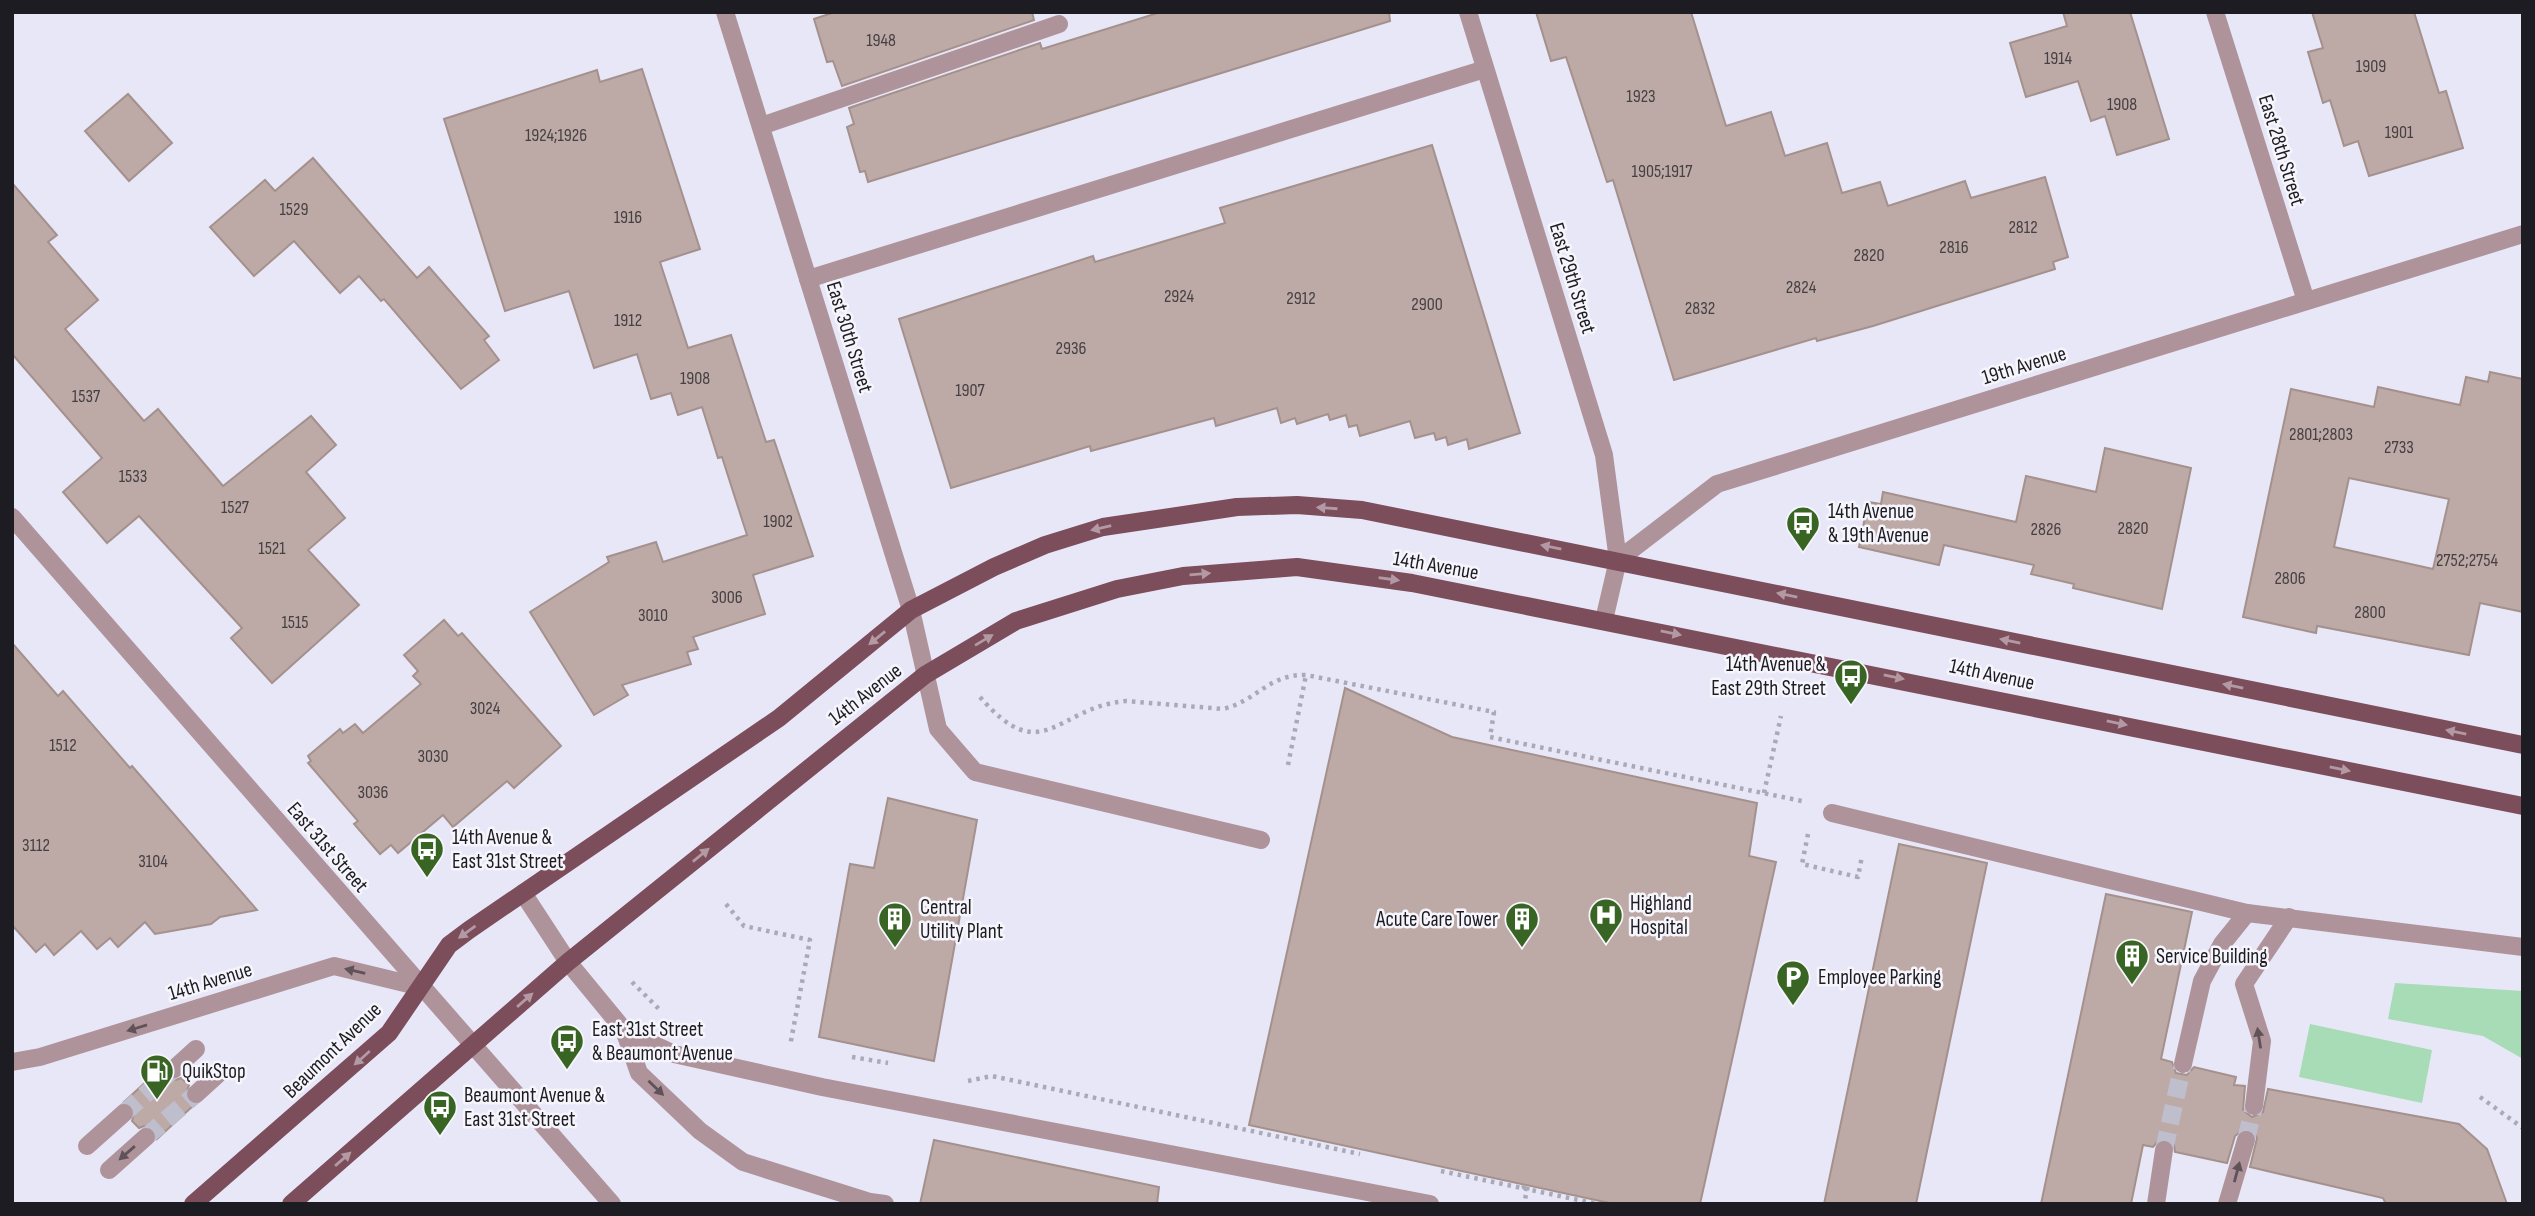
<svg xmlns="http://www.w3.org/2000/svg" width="2535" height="1216" viewBox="0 0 2535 1216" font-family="'Sofia Sans Condensed',sans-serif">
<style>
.green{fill:#a7dcb6}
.building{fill:#bdaaa6;stroke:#a4918d;stroke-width:2;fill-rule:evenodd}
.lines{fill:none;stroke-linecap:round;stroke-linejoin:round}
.minor-tunnel{stroke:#bfbecd;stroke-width:18;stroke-dasharray:18 9;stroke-linecap:butt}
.path{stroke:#aaa9b6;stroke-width:4.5;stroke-dasharray:3.5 5;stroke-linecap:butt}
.minor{stroke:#af939b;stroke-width:18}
.major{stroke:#7c4d5b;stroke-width:18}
.path-bridge{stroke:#aaa9b6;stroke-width:4.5;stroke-dasharray:3.5 5;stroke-linecap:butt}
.oneway{fill:#b399a3}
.oneway2{fill:#5f5258}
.labels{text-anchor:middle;stroke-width:5;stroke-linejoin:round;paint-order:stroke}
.number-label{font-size:18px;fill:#454043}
.street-label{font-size:21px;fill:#1d1c22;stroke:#f6f5fc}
.poi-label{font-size:21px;fill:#1d1c22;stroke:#f6f5fc;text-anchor:start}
</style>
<rect width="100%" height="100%" fill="#e8e7f8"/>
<!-- green -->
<g class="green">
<polygon points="2395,983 2523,991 2523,1059 2483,1036 2388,1019"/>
<polygon points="2310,1024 2432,1050 2422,1103 2299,1077"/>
</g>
<!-- building -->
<g class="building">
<polygon points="835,12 1032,12 1034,20 842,86 833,61 827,62 814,19"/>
<polygon points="1161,12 1389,12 1390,21 868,182 865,171 860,172 847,127 854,124 849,108 1040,43 1042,49"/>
<polygon points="1536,12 1691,12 1726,126 1771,112 1785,156 1827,143 1842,193 1880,182 1888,206 1965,181 1971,198 2045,177 2068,257 2053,262 2055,269 2004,285 1873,326 1817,341 1816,338 1674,380 1613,180 1607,182 1566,57 1551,61"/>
<polygon points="2063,12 2130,12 2169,139 2117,155 2105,116 2091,121 2078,81 2026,97 2010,43 2067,26"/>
<polygon points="2312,12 2414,12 2439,93 2446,91 2463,148 2369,176 2358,141 2344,146 2330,100 2323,103 2308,52 2323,48"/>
<polygon points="642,69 700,249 660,262 688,348 731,335 766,442 774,440 813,556 753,575 765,614 693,637 698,649 687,652 691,664 622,685 628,695 594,715 530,612 609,562 607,557 656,542 663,562 747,535 722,457 718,458 702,407 678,415 671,393 651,399 637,354 594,368 569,291 505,311 444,119 597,70 600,82"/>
<polygon points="128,94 172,143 129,181 85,131"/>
<polygon points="1432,145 1520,433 1469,449 1467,439 1448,445 1446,437 1436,440 1434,433 1415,438 1410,421 1360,436 1357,425 1349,427 1346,415 1330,420 1328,414 1297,424 1295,418 1281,423 1277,408 1216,426 1214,418 1091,451 1090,446 951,488 899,319 1093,256 1095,262 1225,223 1220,208"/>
<polygon points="313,158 417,278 429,267 489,336 484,340 499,360 461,389 384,299 381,301 359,276 340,293 294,241 254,276 210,227 265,180 275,191"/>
<polygon points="12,183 57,235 48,242 98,300 65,329 144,421 158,409 223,486 311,416 336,445 306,472 345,518 308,550 359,605 272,683 231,638 242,628 139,516 107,543 63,492 102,458 12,354"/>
<path d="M2490,372L2523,379V612L2480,603L2469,655L2317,626L2316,633L2243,617L2291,389L2374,407L2378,387L2460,405L2466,377L2488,382ZM2349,478L2449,499L2433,569L2334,547Z"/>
<polygon points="2105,448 2191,468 2162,609 2073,588 2074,584 2031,574 2034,565 1944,545 1939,565 1859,547 1868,502 1881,504 1883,492 2016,522 2026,476 2096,492"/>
<polygon points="444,620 458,636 462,633 561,746 514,788 507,781 453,827 443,815 398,853 391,845 380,854 354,824 358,821 308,763 311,761 308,756 340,729 343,733 355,724 363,733 421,684 413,676 418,671 404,655"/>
<polygon points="12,643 58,696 63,691 130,768 132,766 257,910 220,917 211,924 155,934 145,922 118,947 110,938 97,949 81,931 54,955 45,944 36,952 12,925"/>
<polygon points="1345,688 1452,737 1757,803 1749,856 1776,862 1700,1204 1614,1204 1249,1125"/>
<polygon points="888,798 977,820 934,1061 819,1037 850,864 874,868"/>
<polygon points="1899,844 1987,863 1916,1204 1824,1204"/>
<polygon points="2106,894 2192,912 2161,1059 2172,1062 2176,1073 2187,1075 2194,1067 2236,1077 2234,1085 2245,1086 2243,1110 2252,1117 2263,1112 2268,1089 2459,1124 2487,1149 2507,1204 2386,1204 2383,1198 2250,1167 2257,1138 2254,1132 2244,1129 2235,1136 2227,1163 2175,1152 2174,1145 2166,1139 2159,1140 2153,1147 2143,1145 2131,1204 2041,1204"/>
<polygon points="163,1066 166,1077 176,1080 181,1078 189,1085 185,1097 194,1105 157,1139 154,1129 144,1126 139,1128 132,1121 135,1110 124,1102"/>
<polygon points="934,1140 1159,1187 1157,1204 920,1204"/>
</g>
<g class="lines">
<!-- minor-tunnel -->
<g class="minor-tunnel">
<polyline points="124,1113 174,1069"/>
<polyline points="146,1137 196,1094"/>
<polyline points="2246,1140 2254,1106"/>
<polyline points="2164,1150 2183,1064"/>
</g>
<!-- path -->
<g class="path">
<path d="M980,697C1043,770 1056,707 1126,701L1223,709C1257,701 1268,674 1306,675L1494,712L1490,737L1802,801"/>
<polyline points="1288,765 1306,675"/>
<polyline points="1764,793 1781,716"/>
<polyline points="1808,834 1802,864 1858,877 1862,856"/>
<polyline points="726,904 744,926 810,940 790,1046"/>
<polyline points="632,982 659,1009"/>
<polyline points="852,1057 888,1063"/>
<polyline points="968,1081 992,1076 1360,1154"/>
<polyline points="2480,1097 2523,1128"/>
<polyline points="1441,1171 1598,1204"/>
</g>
<!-- minor -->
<g class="minor">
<polyline points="725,12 911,610 938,729 975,772 1261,840"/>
<polyline points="1468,12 1604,455 1618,560"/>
<polyline points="2215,12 2306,301"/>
<polyline points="761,126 1059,24"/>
<polyline points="808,279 1485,69"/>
<polyline points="12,517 612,1204"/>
<polyline points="1604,620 1618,560 1717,484 2523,234"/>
<polyline points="1832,813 2247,913 2523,947"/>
<polyline points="523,893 568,962 624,1030 639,1073 700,1131 743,1162 870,1202 885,1204"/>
<polyline points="624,1030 674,1054 822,1087 1430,1204"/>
<polyline points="12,1062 40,1057 334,966 421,987"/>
<polyline points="2183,1064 2202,981 2222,944 2247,913"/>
<polyline points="174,1069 196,1049"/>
<polyline points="196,1094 218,1074"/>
<polyline points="2254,1106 2262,1041 2244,984 2289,917"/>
<polyline points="87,1146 124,1113"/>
<polyline points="109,1170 146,1137"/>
<polyline points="2156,1204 2164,1150"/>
<polyline points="2227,1204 2246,1140"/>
</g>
<!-- major -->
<g class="major">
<polyline points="193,1204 389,1033 449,945 469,930 779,718 911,610 994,567 1045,545 1103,527 1237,507 1297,505 1362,510 2523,745"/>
<polyline points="291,1204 568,962 925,675 1016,621 1117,589 1183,576 1297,567 1412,583 2523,806"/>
</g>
<!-- path-bridge -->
<polyline class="path-bridge" points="1522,1188 1528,1185 1524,1204"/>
</g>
<!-- one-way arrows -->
<defs><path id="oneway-solid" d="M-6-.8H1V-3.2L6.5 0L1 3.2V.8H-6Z" transform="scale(1.75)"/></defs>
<g class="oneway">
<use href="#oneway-solid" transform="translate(1327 508) rotate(-176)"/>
<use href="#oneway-solid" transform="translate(1101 528) rotate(167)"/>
<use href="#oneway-solid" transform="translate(1551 547) rotate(-169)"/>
<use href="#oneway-solid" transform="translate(1200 574) rotate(-5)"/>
<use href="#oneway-solid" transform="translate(1389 579) rotate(8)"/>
<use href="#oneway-solid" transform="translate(1787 595) rotate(-168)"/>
<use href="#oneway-solid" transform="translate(1671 633) rotate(11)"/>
<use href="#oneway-solid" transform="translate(877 638) rotate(141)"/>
<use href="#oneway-solid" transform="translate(984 640) rotate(-31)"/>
<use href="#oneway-solid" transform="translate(2010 641) rotate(-168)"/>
<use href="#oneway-solid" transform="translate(1894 677) rotate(12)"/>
<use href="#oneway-solid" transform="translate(2233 686) rotate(-168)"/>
<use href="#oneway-solid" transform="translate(2117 723) rotate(12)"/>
<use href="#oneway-solid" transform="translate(2456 732) rotate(-168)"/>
<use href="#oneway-solid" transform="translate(2340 769) rotate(12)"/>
<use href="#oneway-solid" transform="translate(701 855) rotate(-39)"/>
<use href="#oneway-solid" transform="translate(467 932) rotate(144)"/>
<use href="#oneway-solid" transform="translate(525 1000) rotate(-41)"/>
<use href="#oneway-solid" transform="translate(362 1058) rotate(138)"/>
<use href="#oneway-solid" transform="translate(343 1159) rotate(-41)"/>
</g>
<g class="oneway2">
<use href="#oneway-solid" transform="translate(355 971) rotate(-167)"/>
<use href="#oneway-solid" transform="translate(137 1028) rotate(163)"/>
<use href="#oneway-solid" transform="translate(2259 1038) rotate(-99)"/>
<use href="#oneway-solid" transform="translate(656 1088) rotate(44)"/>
<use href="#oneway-solid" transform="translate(127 1153) rotate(139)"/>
<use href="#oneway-solid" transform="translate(2237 1172) rotate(-75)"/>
</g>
<!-- icons -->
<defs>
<g id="bus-pin" transform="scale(1.75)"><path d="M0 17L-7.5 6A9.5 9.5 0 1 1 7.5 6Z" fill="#396524" stroke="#f6f5fc"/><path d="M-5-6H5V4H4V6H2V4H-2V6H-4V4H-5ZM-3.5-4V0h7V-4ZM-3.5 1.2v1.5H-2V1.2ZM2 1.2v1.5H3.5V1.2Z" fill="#fff"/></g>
<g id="hospital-pin" transform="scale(1.75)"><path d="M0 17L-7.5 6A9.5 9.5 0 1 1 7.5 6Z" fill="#396524" stroke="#f6f5fc"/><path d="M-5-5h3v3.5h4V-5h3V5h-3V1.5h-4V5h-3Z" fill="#fff"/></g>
<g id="building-pin" transform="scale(1.75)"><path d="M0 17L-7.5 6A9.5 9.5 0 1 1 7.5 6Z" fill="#396524" stroke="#f6f5fc"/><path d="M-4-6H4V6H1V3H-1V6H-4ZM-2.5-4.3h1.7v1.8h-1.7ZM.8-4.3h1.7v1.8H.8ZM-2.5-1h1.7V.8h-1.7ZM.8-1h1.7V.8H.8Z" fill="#fff"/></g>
<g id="parking-pin" transform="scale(1.75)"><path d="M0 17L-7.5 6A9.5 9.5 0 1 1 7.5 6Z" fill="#396524" stroke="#f6f5fc"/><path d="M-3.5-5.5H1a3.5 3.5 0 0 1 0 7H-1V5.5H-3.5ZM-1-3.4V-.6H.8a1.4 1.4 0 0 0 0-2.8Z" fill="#fff"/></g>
<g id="fuel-pin" transform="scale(1.75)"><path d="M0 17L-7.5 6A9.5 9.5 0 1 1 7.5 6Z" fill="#396524" stroke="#f6f5fc"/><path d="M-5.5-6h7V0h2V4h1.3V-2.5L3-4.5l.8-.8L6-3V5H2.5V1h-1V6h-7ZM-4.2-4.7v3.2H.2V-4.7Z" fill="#fff"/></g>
</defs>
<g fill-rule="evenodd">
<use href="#bus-pin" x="1803" y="523"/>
<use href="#bus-pin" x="1851" y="676"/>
<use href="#bus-pin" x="427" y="849"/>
<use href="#hospital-pin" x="1606" y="915"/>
<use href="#building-pin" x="895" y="919"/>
<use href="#building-pin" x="1522" y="919"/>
<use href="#building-pin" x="2132" y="956"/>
<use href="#parking-pin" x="1793" y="977"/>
<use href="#bus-pin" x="567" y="1041"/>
<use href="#fuel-pin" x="157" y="1071"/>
<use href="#bus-pin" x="440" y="1107"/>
</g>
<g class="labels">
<!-- number labels -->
<g class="number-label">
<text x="881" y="46">1948</text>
<text x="2058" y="64">1914</text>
<text x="2371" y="72">1909</text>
<text x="1641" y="102">1923</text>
<text x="2122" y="110">1908</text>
<text x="2399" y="138">1901</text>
<text x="556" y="141">1924;1926</text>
<text x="1662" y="177">1905;1917</text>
<text x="294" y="215">1529</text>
<text x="628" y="223">1916</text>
<text x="2023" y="233">2812</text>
<text x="1954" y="253">2816</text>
<text x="1869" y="261">2820</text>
<text x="1801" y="293">2824</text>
<text x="1179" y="302">2924</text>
<text x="1301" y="304">2912</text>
<text x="1427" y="310">2900</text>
<text x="1700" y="314">2832</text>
<text x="628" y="326">1912</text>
<text x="1071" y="354">2936</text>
<text x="695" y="384">1908</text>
<text x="970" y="396">1907</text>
<text x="86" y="402">1537</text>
<text x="2321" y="440">2801;2803</text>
<text x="2399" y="453">2733</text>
<text x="133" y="482">1533</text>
<text x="235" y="513">1527</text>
<text x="778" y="527">1902</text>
<text x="2133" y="534">2820</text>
<text x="2046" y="535">2826</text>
<text x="272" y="554">1521</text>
<text x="2467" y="566">2752;2754</text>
<text x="2290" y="584">2806</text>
<text x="727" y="603">3006</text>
<text x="2370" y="618">2800</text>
<text x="653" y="621">3010</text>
<text x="295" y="628">1515</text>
<text x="485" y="714">3024</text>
<text x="63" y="751">1512</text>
<text x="433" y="762">3030</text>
<text x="373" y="798">3036</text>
<text x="36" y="851">3112</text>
<text x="153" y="867">3104</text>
</g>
<!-- street labels -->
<g class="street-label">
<text transform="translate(2282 150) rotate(73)" y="7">East 28th Street</text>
<text transform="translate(1573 278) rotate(73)" y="7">East 29th Street</text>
<text transform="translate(850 337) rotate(73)" y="7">East 30th Street</text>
<text transform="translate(2024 365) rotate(-17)" y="7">19th Avenue</text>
<text transform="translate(1436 565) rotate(10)" y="7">14th Avenue</text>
<text transform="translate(1992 674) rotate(12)" y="7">14th Avenue</text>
<text transform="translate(865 694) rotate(-38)" y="7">14th Avenue</text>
<text transform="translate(328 847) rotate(49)" y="7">East 31st Street</text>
<text transform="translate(210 981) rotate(-17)" y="7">14th Avenue</text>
<text transform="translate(332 1050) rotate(-44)" y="7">Beaumont Avenue</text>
</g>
<!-- poi labels -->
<g class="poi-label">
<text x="1828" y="518">14th Avenue<tspan x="1828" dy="24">&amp; 19th Avenue</tspan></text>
<text x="1826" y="671" text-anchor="end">14th Avenue &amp;<tspan x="1826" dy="24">East 29th Street</tspan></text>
<text x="452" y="844">14th Avenue &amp;<tspan x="452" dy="24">East 31st Street</tspan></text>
<text x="1630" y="910">Highland<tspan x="1630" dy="24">Hospital</tspan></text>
<text x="920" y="914">Central<tspan x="920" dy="24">Utility Plant</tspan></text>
<text x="1498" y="926" text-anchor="end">Acute Care Tower</text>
<text x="2156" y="963">Service Building</text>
<text x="1818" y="984">Employee Parking</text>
<text x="592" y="1036">East 31st Street<tspan x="592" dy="24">&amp; Beaumont Avenue</tspan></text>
<text x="182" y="1078">QuikStop</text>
<text x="464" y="1102">Beaumont Avenue &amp;<tspan x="464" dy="24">East 31st Street</tspan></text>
</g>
</g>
<!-- border -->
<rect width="2535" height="1216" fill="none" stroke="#1d1c22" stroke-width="28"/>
</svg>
